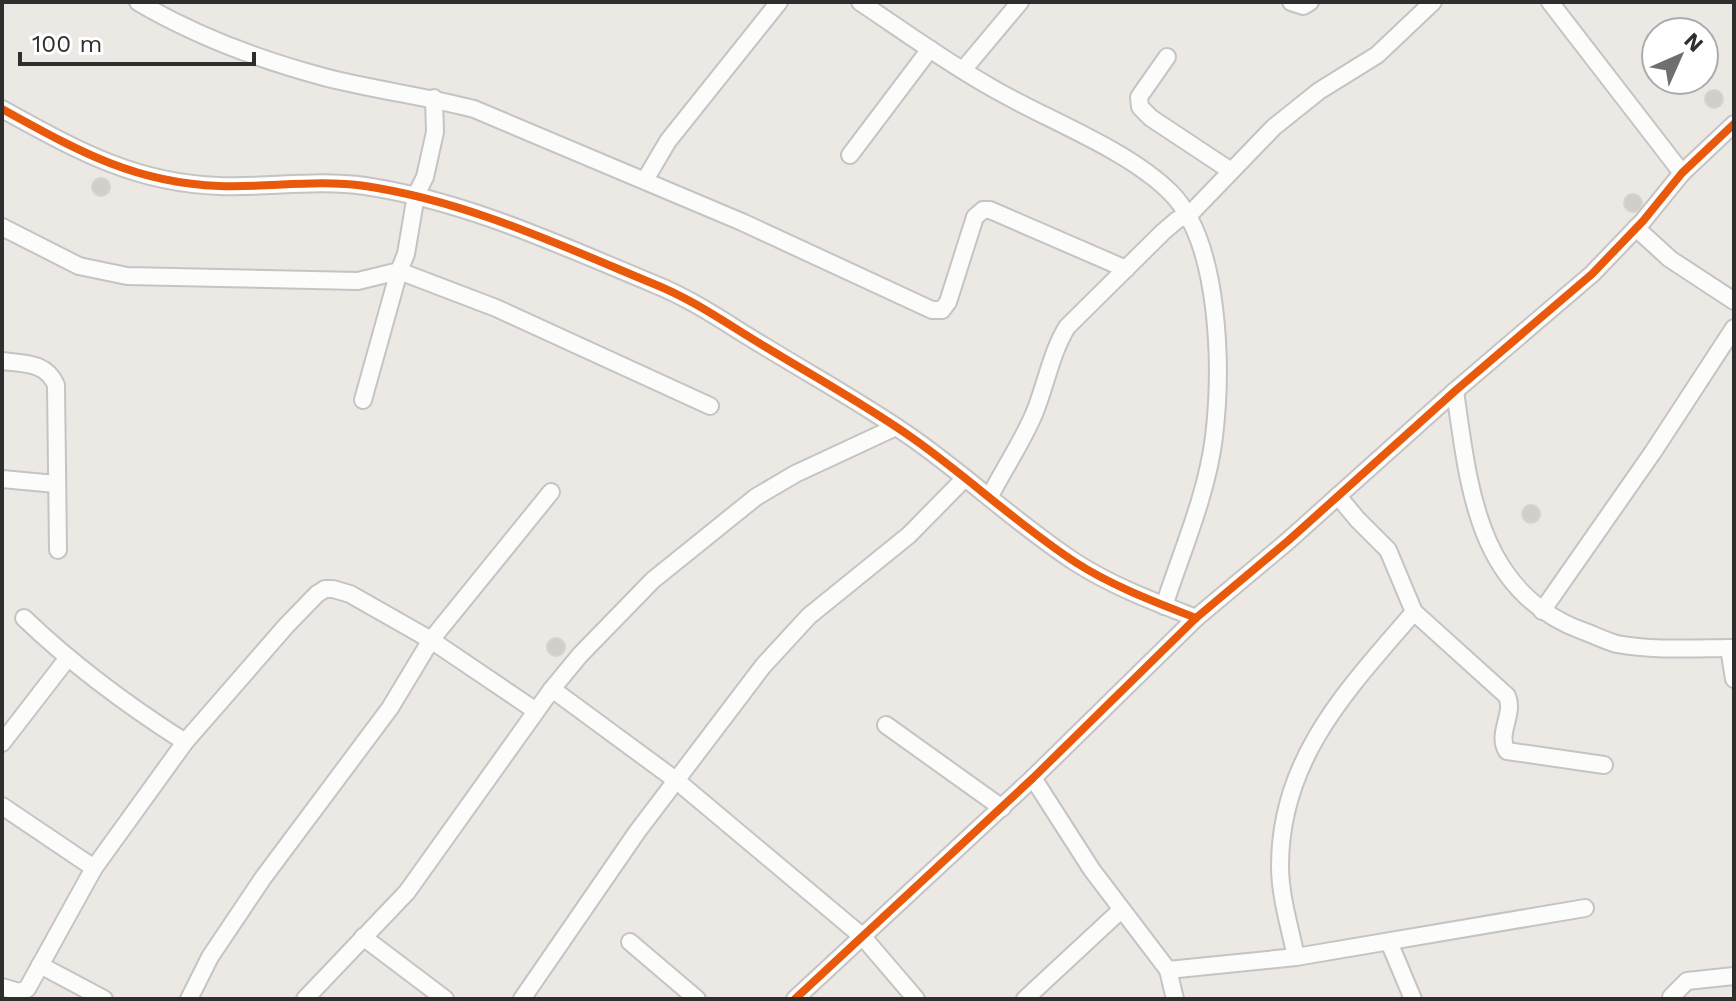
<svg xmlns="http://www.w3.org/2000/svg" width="1736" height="1001" viewBox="0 0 1736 1001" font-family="'Work Sans',sans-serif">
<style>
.building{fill:#d1cecb;stroke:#d7d4d0;stroke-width:2}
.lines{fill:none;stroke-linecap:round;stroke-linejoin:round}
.street-casing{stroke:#c5c4c5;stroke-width:20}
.street{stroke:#fcfcfb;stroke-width:16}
.cycleway-casing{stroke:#fff;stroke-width:13}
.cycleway{stroke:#e8590c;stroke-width:8}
</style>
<rect width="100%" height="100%" fill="#ece8e4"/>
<!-- building -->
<g class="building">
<circle cx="1714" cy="99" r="9"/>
<circle cx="101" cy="187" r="9"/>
<circle cx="1633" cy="203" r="9"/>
<circle cx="1531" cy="514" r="9"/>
<circle cx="556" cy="647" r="9"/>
</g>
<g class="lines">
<!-- street casing -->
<g class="street-casing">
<g id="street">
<path d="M138,2C196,36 260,60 324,77C374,90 424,96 474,109L742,222L932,310H942L948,302L975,217L983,210H990L1126,269"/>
<path d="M860,2C902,30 943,60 987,85C1042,118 1126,148 1170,192C1221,242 1222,370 1214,437C1207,494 1182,551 1164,606"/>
<polyline points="1291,2 1303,6 1310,2"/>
<polyline points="1550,2 1682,173"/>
<polyline points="1167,57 1139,97 1140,107 1151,118 1231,171"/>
<polyline points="963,70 1020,2"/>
<path d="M2,109C75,149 133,183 219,186C267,188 316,179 365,186C466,201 560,245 654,284C694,300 727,324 764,346C813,376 864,404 911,437C967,476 1017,524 1075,562C1112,586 1155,602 1196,618"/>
<polyline points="850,155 930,49"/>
<polyline points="645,180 668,141 779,2"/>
<polyline points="2,227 79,266 127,276 358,281 399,271 406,254 416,195 425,177 435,132 434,98"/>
<polyline points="1636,228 1670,259 1734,301"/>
<path d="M2,361C25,364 46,362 56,385L58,550"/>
<path d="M1455,391C1469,488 1477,592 1583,631C1594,635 1606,641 1617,644C1655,651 1696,648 1734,648"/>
<polyline points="363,400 399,271 496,308 710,406"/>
<polyline points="2,479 56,484"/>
<path d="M990,496C1004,469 1022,442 1034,414C1046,385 1051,353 1067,327L1163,232L1177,220L1190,214L1274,127L1319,91L1377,55L1433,2"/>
<path d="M1338,496L1357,519L1388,550L1414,612L1507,696C1515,714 1496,734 1507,751L1604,765"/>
<polyline points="1542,611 1653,452 1734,328"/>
<path d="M24,618C74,666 127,705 185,742"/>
<polyline points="1729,648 1734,679"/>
<polyline points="552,689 677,781 863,937 916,999"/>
<polyline points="886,725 1002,808"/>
<polyline points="2,743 67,659"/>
<polyline points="1033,778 1092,870 1168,970 1175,999"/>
<polyline points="2,806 94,868"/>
<polyline points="363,937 445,999"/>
<polyline points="630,942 697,999"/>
<polyline points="1389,942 1413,999"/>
<path d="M1296,957C1290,928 1280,896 1280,866C1280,758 1348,689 1414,612"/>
<polyline points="40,965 104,999"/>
<polyline points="1168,970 1296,957 1585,908"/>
<polyline points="2,987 19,992 27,989 94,868 185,742 286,626 317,594 325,589 333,589 350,594 431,640 536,711"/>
<polyline points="1671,997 1687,981 1734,976"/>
<polyline points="189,999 210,957 263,878 390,708 431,640 551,492"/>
<polyline points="305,999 407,892 552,689 580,655 653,580 756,497 795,474 896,427"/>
<polyline points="522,999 637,832 763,666 809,616 909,535 965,478"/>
<polyline points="795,999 1033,778 1196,618 1289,540 1455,391 1592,274 1643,221 1682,173 1734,124"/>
<polyline points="1025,999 1121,910"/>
</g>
</g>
<!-- street -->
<use href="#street" class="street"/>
<!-- cycleway casing -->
<g class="cycleway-casing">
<g id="cycleway">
<path d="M2,109C75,149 133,183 219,186C267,188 316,179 365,186C466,201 560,245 654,284C694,300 727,324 764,346C813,376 864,404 911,437C967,476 1017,524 1075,562C1112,586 1155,602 1196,618"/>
<polyline points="795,999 1033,778 1196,618 1289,540 1455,391 1592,274 1643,221 1682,173 1734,124"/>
</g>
</g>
<!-- cycleway -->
<use href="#cycleway" class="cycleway"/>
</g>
<!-- border -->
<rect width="1736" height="1001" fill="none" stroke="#2e2e2e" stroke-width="8"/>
<!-- north arrow -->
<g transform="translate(1680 56) rotate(45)"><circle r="38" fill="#ffffff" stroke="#ababab" stroke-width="2"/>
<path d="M0-6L14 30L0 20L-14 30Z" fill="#706f6e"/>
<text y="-12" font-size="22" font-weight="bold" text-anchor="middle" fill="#2e2e2e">N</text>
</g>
<!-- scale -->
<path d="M20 52v12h234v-12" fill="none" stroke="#2e2e2e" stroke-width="4"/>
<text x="32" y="52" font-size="24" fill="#2e2e2e" stroke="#ffffff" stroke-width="6" paint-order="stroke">100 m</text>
</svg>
